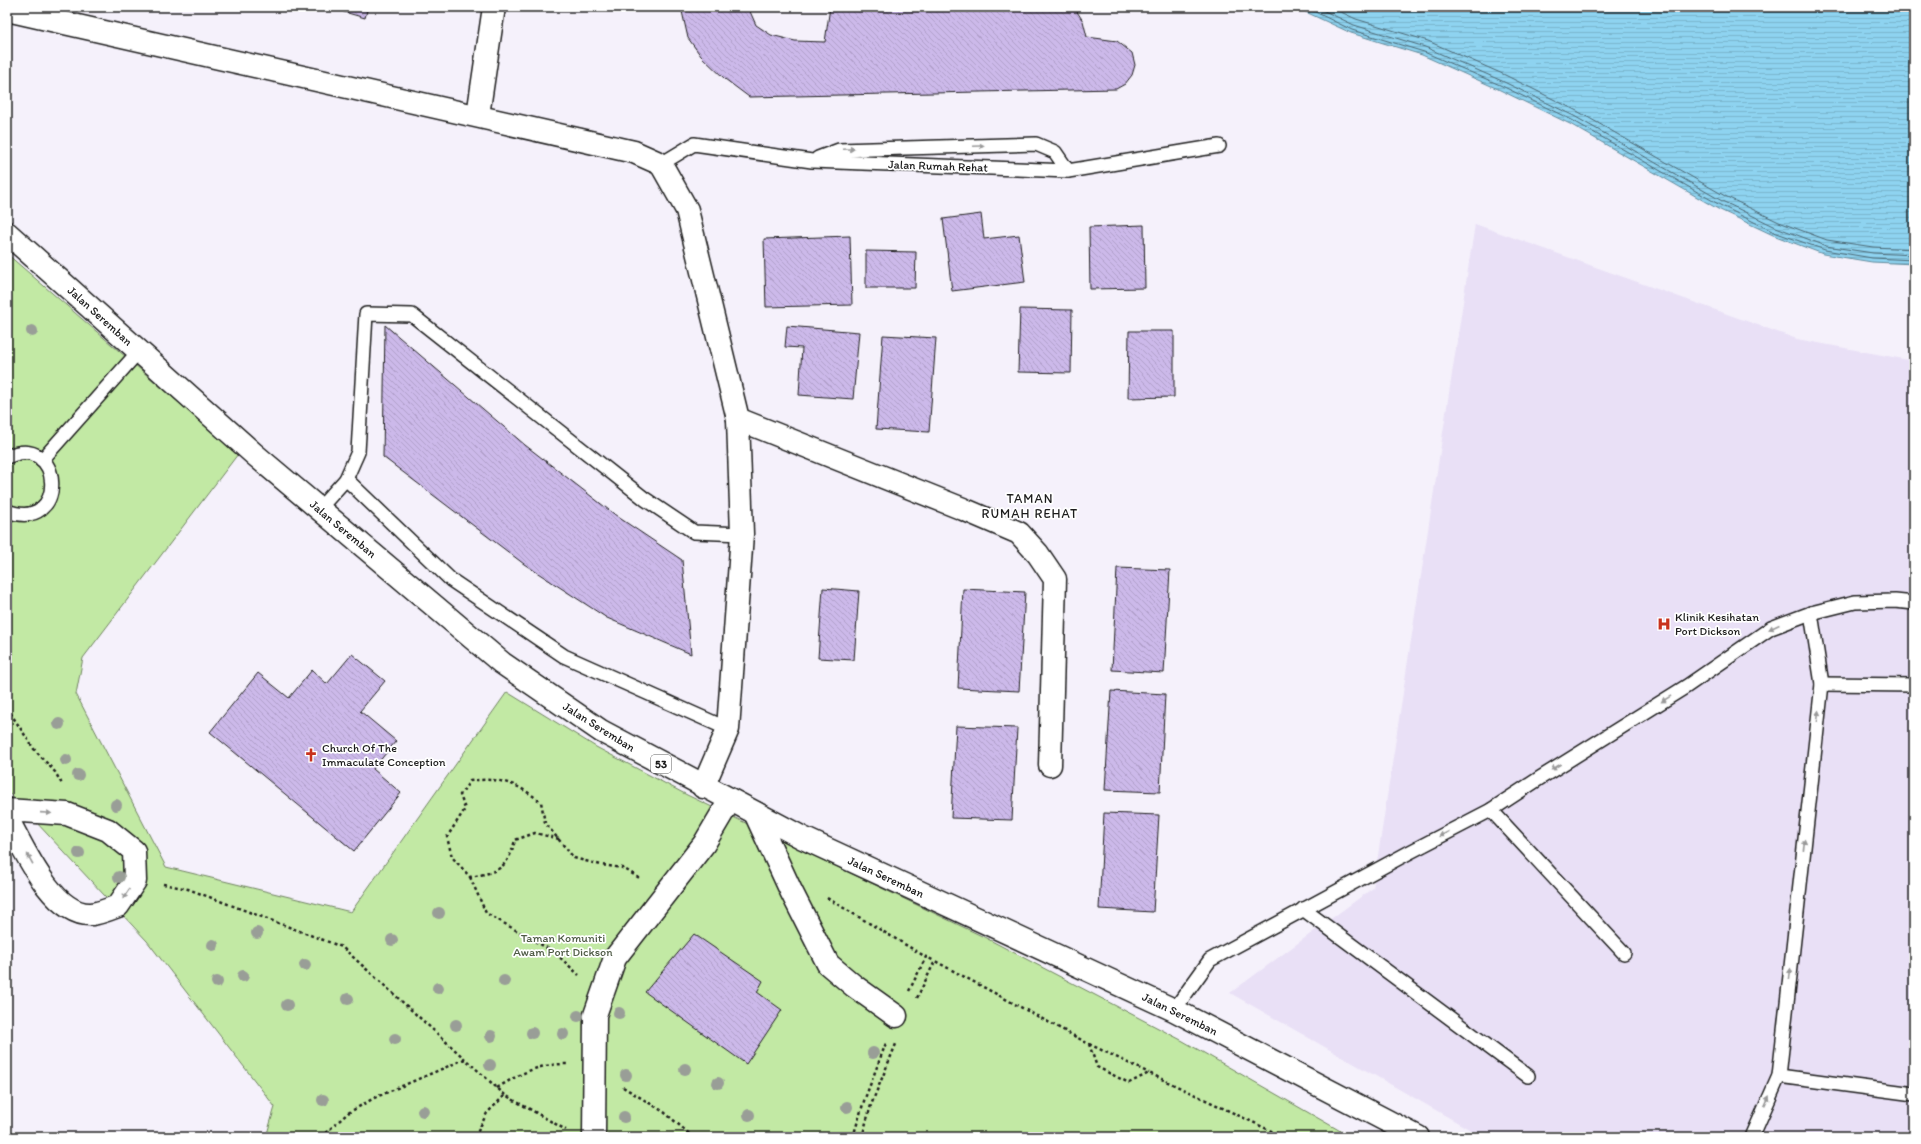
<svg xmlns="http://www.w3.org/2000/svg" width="1921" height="1144" viewBox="0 0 1921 1144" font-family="Itim,sans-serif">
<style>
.built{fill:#e9e0f6}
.green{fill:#c2e9a4;stroke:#6f8260}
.water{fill:url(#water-rules);stroke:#608a9b}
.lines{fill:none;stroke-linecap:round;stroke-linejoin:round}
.shore{stroke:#4a6571;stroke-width:1}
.building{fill:url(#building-back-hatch);stroke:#1c1c1c}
.lane-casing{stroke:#1c1c1c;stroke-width:16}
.street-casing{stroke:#1c1c1c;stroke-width:25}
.primary-casing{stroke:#1c1c1c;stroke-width:25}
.path{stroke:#1c1c1c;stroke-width:2.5;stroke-dasharray:3 3;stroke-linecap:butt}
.lane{stroke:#fff;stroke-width:13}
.street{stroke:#fff;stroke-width:22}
.primary{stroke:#fff;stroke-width:22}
.tree{fill:#999e97}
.oneway{fill:#999}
.labels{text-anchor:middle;stroke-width:3.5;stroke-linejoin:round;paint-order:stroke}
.shield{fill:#fff;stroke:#606060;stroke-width:1}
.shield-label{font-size:11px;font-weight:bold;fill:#1c1c1c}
.street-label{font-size:12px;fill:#1c1c1c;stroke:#fff}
.poi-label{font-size:12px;fill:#1c1c1c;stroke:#fff;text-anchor:start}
.park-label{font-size:12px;fill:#4e5a45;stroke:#fff}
.neighbourhood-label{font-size:13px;letter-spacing:1px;fill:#1c1c1c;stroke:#fff}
</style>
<defs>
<pattern id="water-rules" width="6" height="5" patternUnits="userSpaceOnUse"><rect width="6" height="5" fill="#8ed3f0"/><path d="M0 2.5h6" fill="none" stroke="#7ab5cd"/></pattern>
<pattern id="building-back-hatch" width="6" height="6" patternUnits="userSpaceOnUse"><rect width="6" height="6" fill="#ccb9ea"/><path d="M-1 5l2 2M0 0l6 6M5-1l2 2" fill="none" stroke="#af9ec8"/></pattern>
</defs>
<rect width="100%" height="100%" fill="#f5f1fb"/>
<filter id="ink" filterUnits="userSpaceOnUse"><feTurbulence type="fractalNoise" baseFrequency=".025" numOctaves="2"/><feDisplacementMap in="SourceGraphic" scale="8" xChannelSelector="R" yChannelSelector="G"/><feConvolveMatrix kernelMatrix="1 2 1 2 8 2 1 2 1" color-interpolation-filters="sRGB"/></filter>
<g filter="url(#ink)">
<!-- built -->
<polygon class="built" points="1475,224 1797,339 1914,361 1914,1137 1483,1137 1230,993 1373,888"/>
<!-- green -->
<polygon class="green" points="7,254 238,454 83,658 76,694 166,867 351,912 507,692 596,747 687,795 984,937 1183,1041 1351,1137 266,1137 275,1107 147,941 7,791"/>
<!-- water -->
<polygon class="water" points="1295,7 1914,7 1914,264 1872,262 1823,254 1773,235 1718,209 1570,124 1498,89 1422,55 1351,33"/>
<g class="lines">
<!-- shore -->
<g class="shore">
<polyline points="1305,7 1352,30 1424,52 1500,85 1572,120 1720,205 1774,232 1825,250 1872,258 1914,260"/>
<polyline points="1316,7 1354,25 1425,47 1502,81 1574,116 1722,201 1776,227 1826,246 1873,253 1914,255"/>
<polyline points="1330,7 1356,19 1428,41 1505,75 1577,111 1725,196 1779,222 1827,240 1873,247 1914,249"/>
</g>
</g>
<!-- building -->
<g class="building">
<polygon points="327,7 368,7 365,18"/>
<polygon points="681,7 748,7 756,25 771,35 795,41 825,42 830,7 1074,7 1083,21 1087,37 1117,41 1132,53 1135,65 1132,75 1125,84 1116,89 749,97 725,79 701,56 688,38"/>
<polygon points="981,214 984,239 1019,235 1025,282 952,291 943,219"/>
<polygon points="1144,225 1145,288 1090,289 1089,227"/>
<polygon points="850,236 852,305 766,307 764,239"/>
<polygon points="866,251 916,252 915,288 866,288"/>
<polygon points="1020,309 1072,310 1071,373 1018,372"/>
<polygon points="385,325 525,445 618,517 682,560 691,654 607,618 524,564 383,457"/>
<polygon points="787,326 859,332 853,399 799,395 802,348 785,347"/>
<polygon points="1129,331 1174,331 1174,397 1128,398"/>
<polygon points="883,335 936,338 929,432 876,429"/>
<polygon points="1117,568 1170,570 1164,673 1112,670"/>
<polygon points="823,588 859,591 854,660 818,658"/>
<polygon points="963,589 1025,592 1019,691 958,688"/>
<polygon points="352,654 385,681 360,711 396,741 373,769 401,793 354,851 210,732 258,673 289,698 312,670 327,684"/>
<polygon points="1111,691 1165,694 1160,792 1105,790"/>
<polygon points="956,726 1017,728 1012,820 951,818"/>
<polygon points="1104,813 1159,815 1153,912 1099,909"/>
<polygon points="694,934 763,981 757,992 782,1010 746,1064 645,992"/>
</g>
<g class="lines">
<!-- lane casing -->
<g class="lane-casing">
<g id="lane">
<polyline points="818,158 839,150 1036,144 1055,152 1068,171"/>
<polyline points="661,164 694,144 812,161 1068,171 1219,146"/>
<path d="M7,457C63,430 70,534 7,511"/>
<polyline points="42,460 139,351"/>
<polyline points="346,479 451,580 564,656 728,729"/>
<polyline points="319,509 346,479 358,452 366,314 412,315 645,499 694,532 742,534"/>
<polyline points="1822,684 1914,685"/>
<polyline points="1491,810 1624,953"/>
<polyline points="1303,909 1528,1076"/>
<polyline points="1174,1010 1210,960 1410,852 1491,810 1540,778 1687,686 1771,628 1811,613 1855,602 1895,601 1914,603"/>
<polyline points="1779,1076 1914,1094"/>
<polyline points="1752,1137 1779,1076 1822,684 1811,613"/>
</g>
</g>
<!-- street casing -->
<g class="street-casing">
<g id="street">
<polyline points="7,10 634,152 661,164 687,210 738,419 742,534 728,729 703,787"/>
<polyline points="478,115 494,7"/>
<polyline points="738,419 963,509 1019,533 1038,554 1055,579 1050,765"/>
<path d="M7,810L67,814L108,830L134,851L135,881L118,906C110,909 100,913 92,914C53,917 23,847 7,818"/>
<polyline points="755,813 791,891 828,964 854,986 896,1016"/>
<polyline points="594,1137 595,1015 615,958 704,844 730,800"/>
</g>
</g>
<!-- primary casing -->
<g class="primary-casing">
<polyline id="primary" points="7,233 254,454 502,663 601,731 803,838 1174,1010 1418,1137"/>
</g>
<!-- path -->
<g class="path">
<polyline points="7,708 34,749 55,772 62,784"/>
<path d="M559,839L535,833L515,840C508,869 498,872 470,877L452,857L447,837L465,809L460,795L470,781C500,777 517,783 541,802L545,823L574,858L601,865L623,868L641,879"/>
<polyline points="470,877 486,913 554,952 579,975"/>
<polyline points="163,884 188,889 342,947 465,1059"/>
<polyline points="827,898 926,957"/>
<polyline points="909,991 926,957 935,961"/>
<polyline points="917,998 935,961 1089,1044 1097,1067 1129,1083 1149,1073 1284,1137"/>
<polyline points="1089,1044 1149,1073"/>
<polyline points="623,1087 664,1112 693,1137"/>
<path d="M497,1088C521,1073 538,1064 567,1064"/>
<polyline points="321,1137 348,1113 374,1098 465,1059 505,1095 566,1130"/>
<polyline points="475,1137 487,1113 505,1095"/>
<polyline points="562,1137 564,1132"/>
<polyline points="853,1137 864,1101 886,1043"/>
<polyline points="862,1137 871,1105 896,1044"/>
</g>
<!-- lane -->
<use href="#lane" class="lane"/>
<!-- street -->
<use href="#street" class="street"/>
<!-- primary -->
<use href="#primary" class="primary"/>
</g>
<!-- trees -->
<g class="tree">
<circle cx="32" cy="331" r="6"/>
<circle cx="59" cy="724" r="6"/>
<circle cx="66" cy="760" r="6"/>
<circle cx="78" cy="775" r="6"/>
<circle cx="116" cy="805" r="6"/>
<circle cx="79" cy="853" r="6"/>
<circle cx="119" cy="877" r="6"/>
<circle cx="439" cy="913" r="6"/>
<circle cx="257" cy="933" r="6"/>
<circle cx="392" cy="940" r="6"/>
<circle cx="213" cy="945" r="6"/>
<circle cx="305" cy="965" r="6"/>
<circle cx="243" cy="976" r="6"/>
<circle cx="504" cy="981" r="6"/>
<circle cx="217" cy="982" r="6"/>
<circle cx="438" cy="988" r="6"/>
<circle cx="348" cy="999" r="6"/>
<circle cx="287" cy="1005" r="6"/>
<circle cx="619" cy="1013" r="6"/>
<circle cx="578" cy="1016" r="6"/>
<circle cx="456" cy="1025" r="6"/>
<circle cx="532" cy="1033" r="6"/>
<circle cx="563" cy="1034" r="6"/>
<circle cx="491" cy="1036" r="6"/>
<circle cx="395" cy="1039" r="6"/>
<circle cx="873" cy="1053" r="6"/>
<circle cx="490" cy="1065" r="6"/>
<circle cx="685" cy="1069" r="6"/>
<circle cx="626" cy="1075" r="6"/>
<circle cx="718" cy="1083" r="6"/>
<circle cx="323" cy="1100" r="6"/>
<circle cx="847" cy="1107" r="6"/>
<circle cx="423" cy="1111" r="6"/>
<circle cx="749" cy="1115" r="6"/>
<circle cx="624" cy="1117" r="6"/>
</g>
<!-- one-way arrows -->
<defs><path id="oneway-solid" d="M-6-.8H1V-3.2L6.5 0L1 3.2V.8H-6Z"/></defs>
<g class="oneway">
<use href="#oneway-solid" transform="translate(979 146) rotate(-2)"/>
<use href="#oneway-solid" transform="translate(849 149) rotate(-2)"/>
<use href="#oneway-solid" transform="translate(1774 627) rotate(156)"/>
<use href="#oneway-solid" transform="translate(1666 699) rotate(148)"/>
<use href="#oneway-solid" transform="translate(1818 716) rotate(-84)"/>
<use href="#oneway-solid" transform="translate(1556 767) rotate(148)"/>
<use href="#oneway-solid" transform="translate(46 813) rotate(4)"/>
<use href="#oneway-solid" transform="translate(1444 834) rotate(153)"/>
<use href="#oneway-solid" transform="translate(1804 845) rotate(-84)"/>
<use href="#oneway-solid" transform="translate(30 859) rotate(-119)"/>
<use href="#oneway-solid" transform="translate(126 894) rotate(124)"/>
<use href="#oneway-solid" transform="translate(1790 974) rotate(-84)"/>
<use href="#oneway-solid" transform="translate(1767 1101) rotate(-66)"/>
</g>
</g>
<!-- icons -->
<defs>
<g id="hospital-bare" transform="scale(1.08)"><path d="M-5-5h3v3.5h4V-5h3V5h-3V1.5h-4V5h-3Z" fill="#c8321e" stroke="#fff" stroke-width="2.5" paint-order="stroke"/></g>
<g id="church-bare" transform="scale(1.08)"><path d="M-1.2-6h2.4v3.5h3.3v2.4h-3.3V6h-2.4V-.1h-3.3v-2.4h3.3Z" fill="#c8321e" stroke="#fff" stroke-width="2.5" paint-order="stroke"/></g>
</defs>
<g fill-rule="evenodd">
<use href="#hospital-bare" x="1664" y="624"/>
<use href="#church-bare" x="311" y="755"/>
</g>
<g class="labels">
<!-- shield labels -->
<rect class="shield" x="651" y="755" width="20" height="18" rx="3"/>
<g class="shield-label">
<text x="661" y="768">53</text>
</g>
<!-- street labels -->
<g class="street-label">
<text transform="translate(938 166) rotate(2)" y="4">Jalan Rumah Rehat</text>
<text transform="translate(100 316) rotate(42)" y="4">Jalan Seremban</text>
<text transform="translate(343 529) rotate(40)" y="4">Jalan Seremban</text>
<text transform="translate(599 727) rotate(32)" y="4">Jalan Seremban</text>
<text transform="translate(886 877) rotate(25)" y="4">Jalan Seremban</text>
<text transform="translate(1180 1014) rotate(26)" y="4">Jalan Seremban</text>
</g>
<!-- poi labels -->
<g class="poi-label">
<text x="1675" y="621">Klinik Kesihatan<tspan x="1675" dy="14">Port Dickson</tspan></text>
<text x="322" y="752">Church Of The<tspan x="322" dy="14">Immaculate Conception</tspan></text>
</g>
<!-- park labels -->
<g class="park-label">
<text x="563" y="942">Taman Komuniti<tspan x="563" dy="14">Awam Port Dickson</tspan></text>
</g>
<!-- neighbourhood labels -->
<g class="neighbourhood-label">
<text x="1030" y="503">TAMAN<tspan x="1030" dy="15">RUMAH REHAT</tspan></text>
</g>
</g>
<!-- margin -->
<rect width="1921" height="1144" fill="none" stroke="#fff" stroke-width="24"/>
<rect x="12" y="12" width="1897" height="1120" fill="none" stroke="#1c1c1c" stroke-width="1.5" filter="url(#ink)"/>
</svg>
